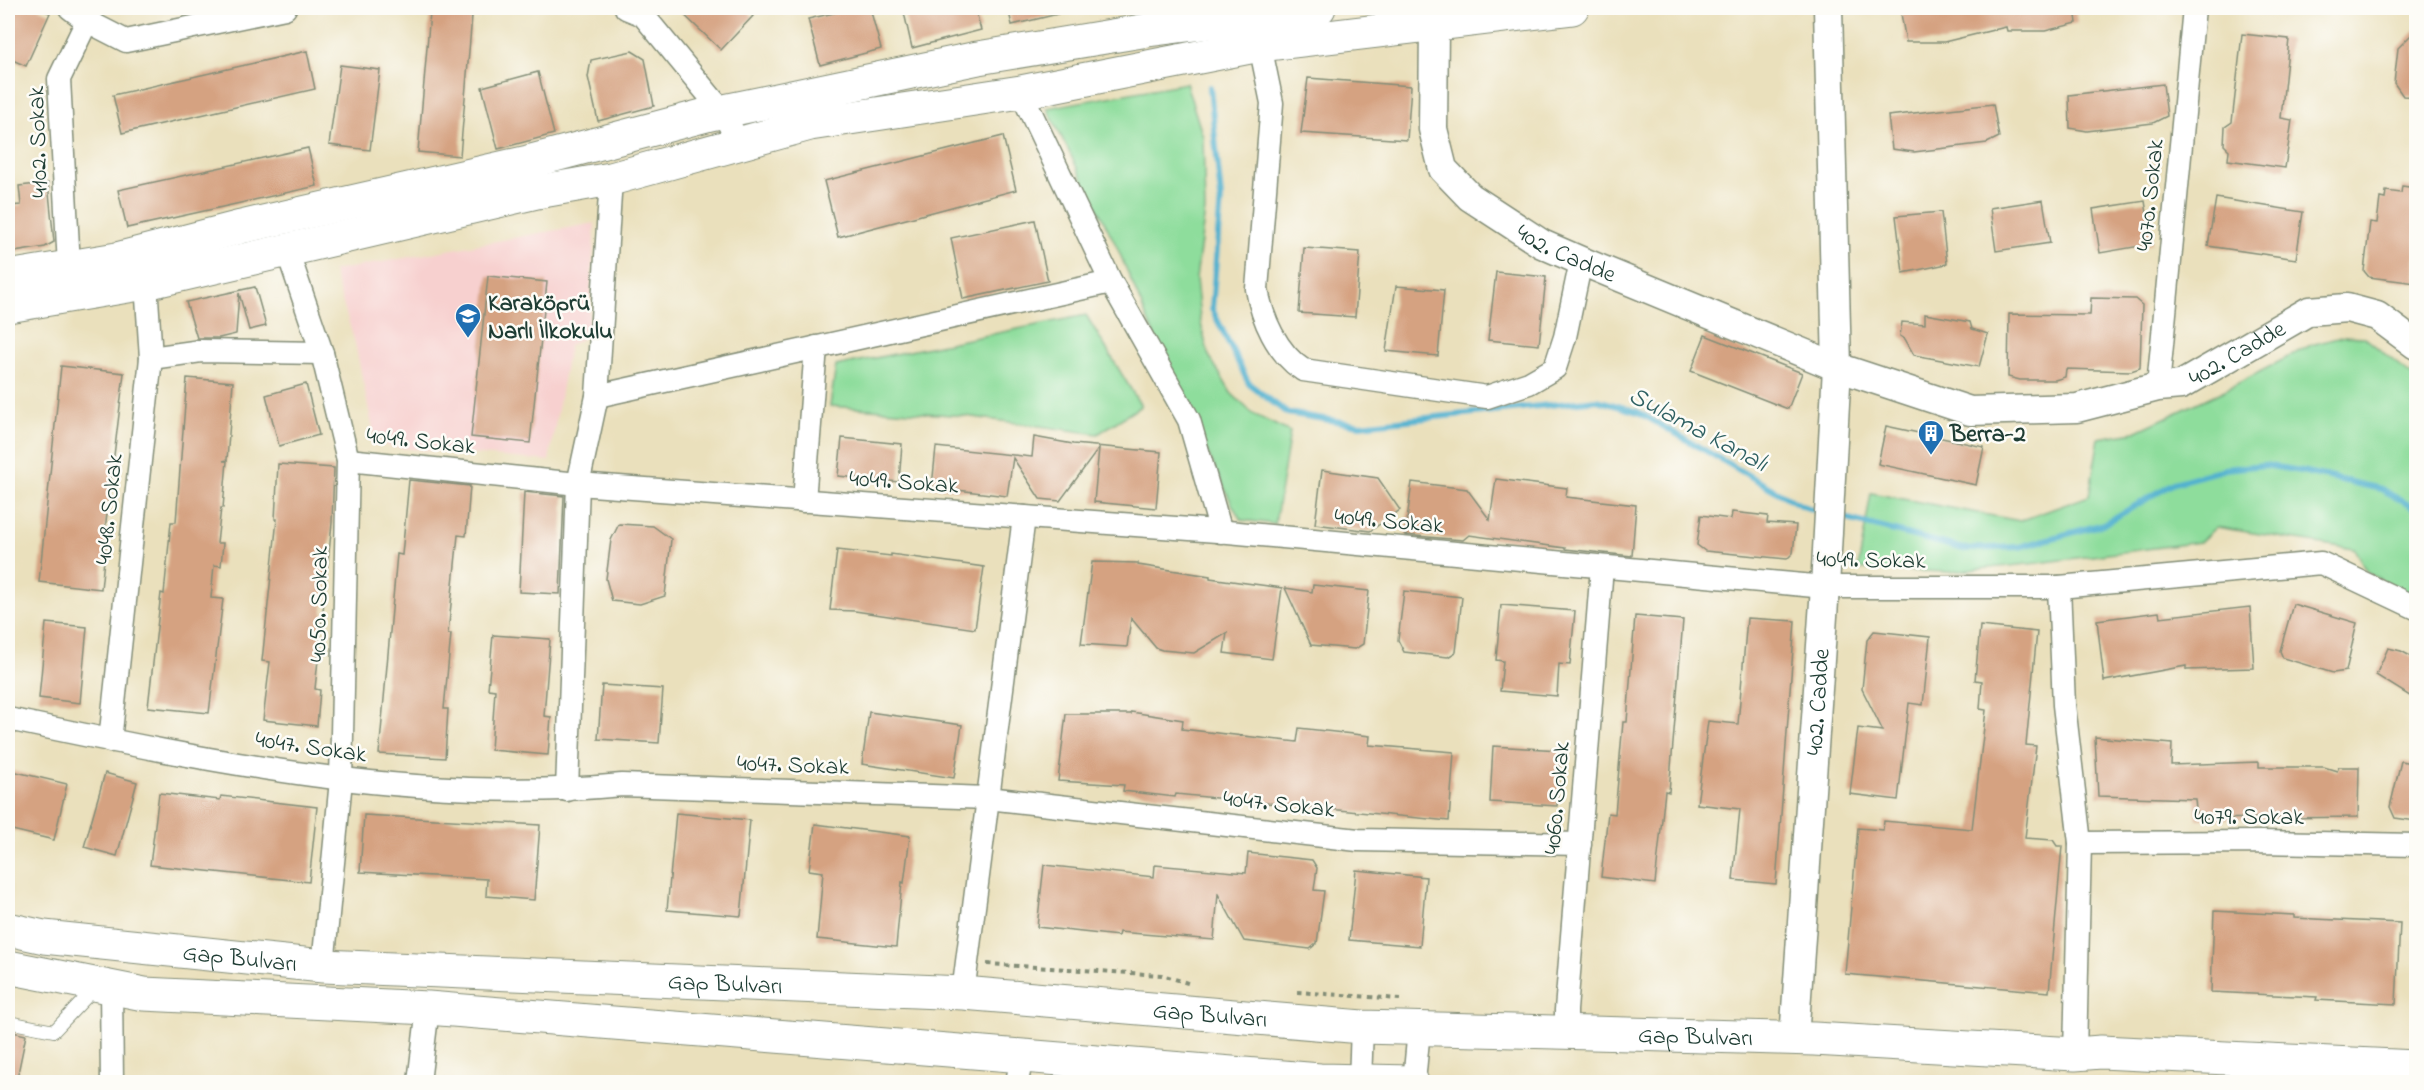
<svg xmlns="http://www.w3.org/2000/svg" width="2424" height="1090" viewBox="0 0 2424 1090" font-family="'Indie Flower',sans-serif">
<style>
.built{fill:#f7d0cf}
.green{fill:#8edd9c;stroke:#568d68;stroke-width:1.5}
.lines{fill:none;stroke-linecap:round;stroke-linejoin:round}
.stream{stroke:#51b1cf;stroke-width:6}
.building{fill:#d5a281}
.service-casing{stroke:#848e78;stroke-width:14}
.minor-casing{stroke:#848e78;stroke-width:25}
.tertiary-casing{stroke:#848e78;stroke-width:31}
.secondary-casing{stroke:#848e78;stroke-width:35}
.trunk-casing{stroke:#848e78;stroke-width:35}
.path{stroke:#848e78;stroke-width:4;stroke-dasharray:4.5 4.5;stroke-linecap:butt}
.service{stroke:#fff;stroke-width:12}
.minor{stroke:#fff;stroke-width:22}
.tertiary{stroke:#fff;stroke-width:28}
.secondary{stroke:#fff;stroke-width:33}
.trunk{stroke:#fff;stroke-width:33}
.labels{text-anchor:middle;stroke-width:5;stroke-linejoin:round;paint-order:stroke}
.street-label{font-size:24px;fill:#1f3d34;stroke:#fdfcf7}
.poi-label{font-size:24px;font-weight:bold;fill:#1f3d34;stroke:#fdfcf7;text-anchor:start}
.water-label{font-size:26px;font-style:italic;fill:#2e6062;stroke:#fdfcf7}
</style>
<rect width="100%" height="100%" fill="#fdfcf7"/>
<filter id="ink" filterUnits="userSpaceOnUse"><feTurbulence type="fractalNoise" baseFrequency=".0167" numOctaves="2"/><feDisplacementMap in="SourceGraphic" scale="12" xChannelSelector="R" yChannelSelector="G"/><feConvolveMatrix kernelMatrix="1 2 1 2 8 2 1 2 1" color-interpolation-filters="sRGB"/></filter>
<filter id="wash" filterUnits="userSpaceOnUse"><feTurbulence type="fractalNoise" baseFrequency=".008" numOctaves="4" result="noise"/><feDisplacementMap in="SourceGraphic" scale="24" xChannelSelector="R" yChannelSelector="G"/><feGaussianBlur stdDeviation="1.35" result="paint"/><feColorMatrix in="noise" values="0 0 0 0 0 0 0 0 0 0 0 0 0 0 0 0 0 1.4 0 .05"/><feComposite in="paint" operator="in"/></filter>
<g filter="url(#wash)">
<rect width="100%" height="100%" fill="#eae0bc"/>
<!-- built -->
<polygon class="built" points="595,223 588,335 569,346 549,461 389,447 374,435 355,343 333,271"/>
<!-- green -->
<g class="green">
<polygon points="1186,83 1203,137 1205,210 1196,279 1200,319 1208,354 1231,393 1253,414 1290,432 1275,524 1241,520 1232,504 1171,375 1117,247 1047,108"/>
<polygon points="1086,315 1141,406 1098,434 965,416 830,406 836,366"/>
<polygon points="2345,336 2364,337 2416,379 2416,597 2369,574 2354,549 2216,527 2200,542 2038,563 1950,572 1858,569 1871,493 2020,521 2089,496 2099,438 2135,432 2227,389 2311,345"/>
</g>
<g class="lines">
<!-- stream -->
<g class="stream">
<polyline points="1210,87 1221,198 1212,309 1249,384 1287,413 1360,425 1597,400 1638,412 1802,506 1821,512"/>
<polyline points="1836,516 1964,549 2019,547 2104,524 2174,483 2225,469 2264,465 2301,471 2381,489 2416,509"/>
</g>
</g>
<g id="blocks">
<!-- building -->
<g class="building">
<polygon points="8,8 38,8 50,13 26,66 8,58"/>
<polygon points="677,8 744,8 753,16 721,50"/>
<polygon points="855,8 870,8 881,49 820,65 808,19"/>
<polygon points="903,8 975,8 981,30 912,48"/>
<polygon points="1008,8 1057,8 1058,14 1012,25"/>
<polygon points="1900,8 2075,8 2077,23 2045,31 2007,31 2006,27 1944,42 1906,42"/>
<polygon points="430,12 472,16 460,156 418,152"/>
<polygon points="2416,30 2416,97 2403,96 2394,83 2398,48"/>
<polygon points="2242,34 2289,39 2281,118 2292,120 2285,168 2228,160 2229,150 2224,145 2225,127 2232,122"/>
<polygon points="307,51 315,89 122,133 113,95"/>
<polygon points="632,51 645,59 654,106 598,121 588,77 591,60"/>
<polygon points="340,65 380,70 370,150 329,145"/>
<polygon points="538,72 554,134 498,149 482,87"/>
<polygon points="1308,78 1411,86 1407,140 1301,133"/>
<polygon points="2163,84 2167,116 2153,123 2087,131 2070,128 2069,95"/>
<polygon points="1993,104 1999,137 1987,143 1914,152 1892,149 1888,116"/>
<polygon points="1003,136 1016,190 838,237 824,181"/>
<polygon points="308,148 317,186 127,228 118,190"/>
<polygon points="48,183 54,242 45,247 8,253 8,206 21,205 19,186"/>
<polygon points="2402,186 2416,188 2416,283 2369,277 2364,271 2370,222 2377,223 2380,198 2385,199 2386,191 2401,193"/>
<polygon points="2216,198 2303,212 2296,259 2208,246"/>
<polygon points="2043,200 2050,243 1996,251 1990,208"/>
<polygon points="2145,201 2152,244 2100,253 2093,209"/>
<polygon points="1941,212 1947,264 1903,273 1896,216"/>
<polygon points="1035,220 1048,281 963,299 951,238"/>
<polygon points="1304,248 1360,252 1355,317 1299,313"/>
<polygon points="1496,272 1546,277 1539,345 1488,340"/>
<polygon points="488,276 547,282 530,443 471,437"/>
<polygon points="1396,286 1444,290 1438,356 1386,351"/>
<polygon points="255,287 266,326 249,330 239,293 236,334 219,338 197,338 186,302"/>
<polygon points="2091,298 2135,299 2142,305 2140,368 2131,371 2066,369 2065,377 2055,380 2020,380 2008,377 2009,314 2090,315"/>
<polygon points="1925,314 1970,322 1972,329 1988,334 1979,367 1914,355 1905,339 1900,336 1902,322 1925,324"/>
<polygon points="1705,335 1802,373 1788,409 1691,371"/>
<polygon points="61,366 124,373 105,530 107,531 101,589 39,582"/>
<polygon points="187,378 233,382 227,460 223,461 227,461 223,508 221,508 217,543 223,543 221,566 214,565 211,598 223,599 209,713 148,707 161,593 164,594 171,522 176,522"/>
<polygon points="306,384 319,435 279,446 266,395"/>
<polygon points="1886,426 1984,447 1976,485 1878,464"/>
<polygon points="1034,437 1073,444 1161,452 1156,508 1094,502 1099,448 1060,501 1040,499 1013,458 1007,496 932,487 936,447 1032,457"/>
<polygon points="842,438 902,444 899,482 838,476"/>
<polygon points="278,464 334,468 332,523 315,689 320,690 317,726 263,720 270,662 262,661 277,519 275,519"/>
<polygon points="1322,470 1378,478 1400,510 1370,531 1315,524"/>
<polygon points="1496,479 1567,488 1566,497 1636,505 1632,556 1565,549 1565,548 1469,535 1463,540 1405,535 1412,482 1467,489 1490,520"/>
<polygon points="409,480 470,486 466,536 458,535 448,634 451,634 444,709 448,709 445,758 379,754 397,554 402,555"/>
<polygon points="524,492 564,496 560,594 519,592"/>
<polygon points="1732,512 1768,516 1767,523 1796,525 1793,553 1787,559 1705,551 1697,545 1701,515 1731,519"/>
<polygon points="619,524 653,526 671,539 665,596 640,604 612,601 606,579 611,540"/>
<polygon points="837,550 891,556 891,554 984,567 975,629 855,611 830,610"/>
<polygon points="1092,562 1138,563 1138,565 1210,576 1210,578 1282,588 1272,659 1224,653 1227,633 1194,653 1162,650 1156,648 1131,618 1127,647 1081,644"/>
<polygon points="1313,585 1369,591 1363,644 1355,649 1311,645 1285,588 1312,592"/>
<polygon points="1404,591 1462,597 1456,652 1448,657 1404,652 1398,640"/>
<polygon points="2293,604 2357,623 2346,671 2333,673 2283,658 2280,651"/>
<polygon points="1501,605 1575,611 1570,665 1559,664 1557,696 1500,691 1503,661 1496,660"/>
<polygon points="2250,607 2254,668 2186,670 2186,666 2104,681 2097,620 2159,612 2160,617"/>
<polygon points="1635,616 1683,620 1669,792 1665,791 1655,884 1601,877 1608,813 1615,814 1623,722 1627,722"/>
<polygon points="1747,618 1795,621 1776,884 1733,880 1740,809 1697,804 1708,721 1738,724"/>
<polygon points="46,623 87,627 80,703 39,698"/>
<polygon points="1980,626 2037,632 2026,745 2036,746 2025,838 2053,840 2057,846 2062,846 2049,992 1845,974 1858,828 1883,830 1884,821 1972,829 1986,710 1980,709 1982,681 1975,680"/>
<polygon points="1874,631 1930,637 1923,705 1909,703 1898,800 1850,794 1858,728 1883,731 1862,689 1867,640"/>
<polygon points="493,635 550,639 544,716 551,717 548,755 491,750 495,690 488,689"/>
<polygon points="2388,648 2401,651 2416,659 2416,700 2376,675"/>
<polygon points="602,685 663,689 659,743 598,739"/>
<polygon points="869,712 962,725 954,778 862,764"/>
<polygon points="1131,712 1183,720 1182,729 1297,742 1299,728 1370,736 1369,745 1454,752 1449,821 1176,794 1175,797 1123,791 1124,785 1058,781 1066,714 1131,714"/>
<polygon points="2095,737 2172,744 2171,765 2259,762 2259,767 2324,767 2337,771 2339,767 2359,767 2358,817 2197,819 2195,799 2098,796"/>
<polygon points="1493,746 1560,750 1557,806 1490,802"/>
<polygon points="2401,761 2416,764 2416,821 2395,818 2390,807"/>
<polygon points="8,770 67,784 54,840 8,829"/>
<polygon points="105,773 137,782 117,856 84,847"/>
<polygon points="159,793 220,800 221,796 317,807 309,882 150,865"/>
<polygon points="676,813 750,820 741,916 667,910"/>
<polygon points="364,815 540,825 534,900 486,896 487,879 360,872"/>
<polygon points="815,824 910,836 904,883 902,882 896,947 817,939 823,872 809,870"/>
<polygon points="1248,853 1312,860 1317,868 1314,890 1324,891 1317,943 1310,949 1244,941 1218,894 1214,940 1119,932 1118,936 1037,927 1044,865 1154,877 1155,865 1246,873"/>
<polygon points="1356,870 1426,877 1420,946 1349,940"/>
<polygon points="2214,911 2294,915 2294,918 2400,923 2396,1004 2316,1000 2317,997 2211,992"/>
<polygon points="8,1031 26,1035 16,1083 8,1083"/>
</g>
</g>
</g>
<g filter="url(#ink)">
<use href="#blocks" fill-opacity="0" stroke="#848e78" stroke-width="1.5"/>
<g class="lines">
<!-- service casing -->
<g class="service-casing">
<polyline id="service" points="8,1022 54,1031 95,988"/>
</g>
<!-- minor casing -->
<g class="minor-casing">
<g id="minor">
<polyline points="70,8 87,21 126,41 285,8"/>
<polyline points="626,8 643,15 722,111 739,143"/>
<path d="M1260,45L1272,103L1257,289C1262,319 1277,353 1303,370L1487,397L1529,383L1555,368L1565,337L1581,261"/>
<polyline points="1021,92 1111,282 1189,420 1221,532"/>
<polyline points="287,250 322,353 348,460 341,780 323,966"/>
<polyline points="69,266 59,79 87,21"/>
<polyline points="151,358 201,351 322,353"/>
<polyline points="2158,387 2194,8"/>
<polyline points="597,396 1111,282"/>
<polyline points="348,460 578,484 1217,531 1825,587 2059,587 2321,563 2416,608"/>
<polyline points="804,501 816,347"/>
<polyline points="2059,587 2064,705 2080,843 2075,1054"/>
<path d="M8,719C208,761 416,805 622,785L988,798L1358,840L1580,844"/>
<polyline points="110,741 151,358 146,283"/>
<polyline points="567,790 578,484 597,396 611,179"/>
<polyline points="2080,843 2261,842 2416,845"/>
<polyline points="111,988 112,1082"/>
<polyline points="963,993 1024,517"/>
<polyline points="1566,1034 1566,1010 1602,567"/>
<polyline points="419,1082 428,1008"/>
<polyline points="1017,1082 1022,1056"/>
<polyline points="1360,1082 1362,1027"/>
<polyline points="1414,1082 1419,1029"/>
</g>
</g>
<!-- tertiary casing -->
<g class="tertiary-casing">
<g id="tertiary">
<path id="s1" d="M1434,25L1433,129L1443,169L1470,197L1542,244L1581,261L1837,367L1970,411L2077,408L2158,387L2181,385L2309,311L2347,308L2377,316L2416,345"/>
<path id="s2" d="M1794,1039L1825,587L1837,367L1828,8"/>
</g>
</g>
<!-- secondary casing -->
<g class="secondary-casing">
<g id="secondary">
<polyline points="8,277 117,259 241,227 528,162 710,114 978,58 1148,30 1319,8"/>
<polyline points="8,306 146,283 537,192 611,179 810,124 1021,92 1260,45 1572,8"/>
</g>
</g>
<!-- trunk casing -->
<g class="trunk-casing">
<g id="trunk">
<path id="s3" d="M8,929L44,937L323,966L963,993L1362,1027L1814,1039L2075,1054L2101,1052L2416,1067"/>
<polyline points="8,967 144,994 428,1008 1320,1080 1412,1082"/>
</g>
</g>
<!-- path -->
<g class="path">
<polyline points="987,964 1162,975 1191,984"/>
<polyline points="1297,992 1400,999"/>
</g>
<!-- service -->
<use href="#service" class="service"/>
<!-- minor -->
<use href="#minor" class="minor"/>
<!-- tertiary -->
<use href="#tertiary" class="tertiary"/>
<!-- secondary -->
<use href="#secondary" class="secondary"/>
<!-- trunk -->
<use href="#trunk" class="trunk"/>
</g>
</g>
<!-- icons -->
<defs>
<g id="school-pin" transform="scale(1.35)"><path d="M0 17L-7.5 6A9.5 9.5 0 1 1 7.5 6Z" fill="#1f6fb2" stroke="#fdfcf7"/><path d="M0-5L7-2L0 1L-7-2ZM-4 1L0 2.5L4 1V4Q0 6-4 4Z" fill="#fff"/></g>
<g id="building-pin" transform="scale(1.35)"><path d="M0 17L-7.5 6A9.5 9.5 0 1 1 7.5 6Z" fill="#1f6fb2" stroke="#fdfcf7"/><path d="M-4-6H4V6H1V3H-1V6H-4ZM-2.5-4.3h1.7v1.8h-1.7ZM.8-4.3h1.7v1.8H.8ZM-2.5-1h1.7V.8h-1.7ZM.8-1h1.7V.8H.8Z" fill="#fff"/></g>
</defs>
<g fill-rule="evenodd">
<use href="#school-pin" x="468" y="316"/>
<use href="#building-pin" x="1931" y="433"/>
</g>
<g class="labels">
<!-- street labels -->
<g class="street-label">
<text transform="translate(37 142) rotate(-92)" y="8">4102. Sokak</text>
<text transform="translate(2149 195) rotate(-84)" y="8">4070. Sokak</text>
<text dy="8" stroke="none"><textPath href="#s1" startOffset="296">402. Cadde</textPath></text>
<text dy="8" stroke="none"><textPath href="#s1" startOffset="1008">402. Cadde</textPath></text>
<text transform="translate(421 440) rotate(6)" y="8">4049. Sokak</text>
<text transform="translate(904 481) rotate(4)" y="8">4049. Sokak</text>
<text transform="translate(108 509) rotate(-84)" y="8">4048. Sokak</text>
<text transform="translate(1389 520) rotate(5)" y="8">4049. Sokak</text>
<text transform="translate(1871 559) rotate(1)" y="8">4049. Sokak</text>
<text transform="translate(318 604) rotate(-89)" y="8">4050. Sokak</text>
<text dy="8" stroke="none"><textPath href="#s2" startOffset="338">402. Cadde</textPath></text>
<text transform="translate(311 746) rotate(8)" y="8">4047. Sokak</text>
<text transform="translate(793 764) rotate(2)" y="8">4047. Sokak</text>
<text transform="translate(1556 798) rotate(-85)" y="8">4060. Sokak</text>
<text transform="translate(1279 803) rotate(6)" y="8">4047. Sokak</text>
<text x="2249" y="824">4079. Sokak</text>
<text dy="8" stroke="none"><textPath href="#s3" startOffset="234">Gap Bulvarı</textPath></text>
<text dy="8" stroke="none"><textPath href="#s3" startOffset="720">Gap Bulvarı</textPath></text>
<text dy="8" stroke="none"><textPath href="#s3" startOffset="1206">Gap Bulvarı</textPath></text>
<text dy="8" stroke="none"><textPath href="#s3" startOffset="1692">Gap Bulvarı</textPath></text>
</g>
<!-- poi labels -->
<g class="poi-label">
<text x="488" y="310">Karaköprü<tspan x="488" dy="28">Narlı İlkokulu</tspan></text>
<text x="1950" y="441">Berra-2</text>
</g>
<!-- water labels -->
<g class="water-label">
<text transform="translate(1699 428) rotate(28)" y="9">Sulama Kanalı</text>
</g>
</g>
<!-- margin -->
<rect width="2424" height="1090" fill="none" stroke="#fdfcf7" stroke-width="30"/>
</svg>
